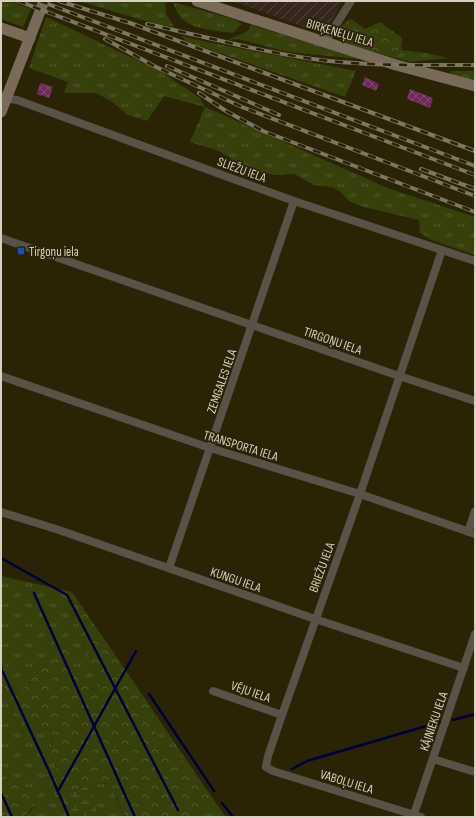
<svg xmlns="http://www.w3.org/2000/svg" width="476" height="818" viewBox="0 0 476 818" font-family="'Sofia Sans Condensed',sans-serif">
<style>
.industrial{fill:url(#industrial-furrows)}
.grass{fill:url(#grass-tufts)}
.forest{fill:url(#forest-crowns)}
.wetland{fill:url(#wetland-marsh)}
.lines{fill:none;stroke-linecap:round;stroke-linejoin:round}
.stream{stroke:#00003a;stroke-width:2.5}
.building{fill:url(#building-cross-hatch)}
.street{stroke:#595246;stroke-width:8}
.secondary{stroke:#786b59;stroke-width:11}
.rail-casing{stroke:#7e7760;stroke-width:4}
.rail{stroke:#2b2305;stroke-width:2.5;stroke-dasharray:8;stroke-linecap:butt}
.transit-dot{fill:#1a4fb4;stroke:#2b2305;stroke-width:1.5}
.labels{text-anchor:middle;stroke-width:3.5;stroke-linejoin:round;paint-order:stroke}
.street-label{font-size:13px;fill:#d6d1c0;stroke:#2b2305}
.poi-label{font-size:13px;fill:#d6d1c0;stroke:#2b2305;text-anchor:start}
</style>
<defs>
<pattern id="industrial-furrows" width="10" height="10" patternUnits="userSpaceOnUse"><rect width="10" height="10" fill="#37261e"/><path d="M-1 1l2-2M0 10L10 0M9 11l2-2" fill="none" stroke="#53443d"/></pattern>
<pattern id="grass-tufts" width="24" height="20" patternUnits="userSpaceOnUse"><rect width="24" height="20" fill="#36400b"/><path d="M3 7l-1-3M5 7V3M7 7l1-3M15 17l-1-3M17 17v-4M19 17l1-3" fill="none" stroke="#525b2d"/></pattern>
<pattern id="forest-crowns" width="20" height="18" patternUnits="userSpaceOnUse"><rect width="20" height="18" fill="#36400b"/><path d="M2 6a3 3 0 1 1 6 0M12 15a3 3 0 1 1 6 0" fill="none" stroke="#525b2d"/></pattern>
<pattern id="wetland-marsh" width="20" height="14" patternUnits="userSpaceOnUse"><rect width="20" height="14" fill="#36400b"/><path d="M1 5h8M5 5V1M11 12h8M15 12V8" fill="none" stroke="#525b2d"/></pattern>
<pattern id="building-cross-hatch" width="8" height="8" patternUnits="userSpaceOnUse"><rect width="8" height="8" fill="#6f2b57"/><path d="M0 0l8 8M0 8l8-8" fill="none" stroke="#83496d"/></pattern>
</defs>
<rect width="100%" height="100%" fill="#2b2305"/>
<!-- industrial -->
<polygon class="industrial" points="232,1 343,1 328,26 313,30"/>
<!-- grass -->
<g class="grass">
<polygon points="1,1 10,1 31,9 23,27 1,19"/>
<polygon points="79,1 165,1 166,14 174,26 158,25"/>
<path d="M173,2L236,20L242,24L233,33C207,29 181,31 173,2Z"/>
<polygon points="46,17 160,71 200,98 205,107 390,189 475,217 475,255 432,240 420,233 419,220 364,207 349,201 341,192 332,187 314,185 294,174 275,175 262,173 235,161 219,151 190,142 205,107 164,96 147,121 128,115 111,101 96,93 64,93 68,82 29,68"/>
<polygon points="251,25 368,60 288,52 238,39 228,40 248,31"/>
<polygon points="182,36 207,42 356,71 345,97 185,41"/>
<polygon points="401,50 426,53 448,58 411,62 388,56"/>
<path d="M1,576L72,592L65,597L101,687L98,691C83,688 57,652 46,640L50,657L26,686L16,693L1,656Z"/>
<polygon points="1,680 21,732 46,728 52,733 51,755 58,773 55,778 45,773 65,817 24,817 32,810 35,799 8,785 6,773 1,764"/>
<polygon points="148,703 187,761 175,759 159,751 155,721"/>
<polygon points="110,783 123,814 125,817 99,817 87,785"/>
<polygon points="216,803 226,817 193,817"/>
</g>
<!-- forest -->
<g class="forest">
<path d="M351,19L365,29L380,22L402,38L401,50L388,56L356,47L339,39C338,28 342,24 351,19Z"/>
<polygon points="450,71 475,71 475,81 452,75"/>
<polygon points="72,592 148,703 155,721 159,751 175,759 187,761 216,803 193,817 125,817 110,783 87,785 75,791 63,792 55,778 58,773 51,755 52,733 46,728 21,732 1,680 1,656 16,693 26,686 50,657 46,640 65,640 75,674 93,690 98,691 101,687 65,597"/>
<path d="M1,764L6,773L8,785L25,783L27,794L35,795C36,805 30,811 24,817H1Z"/>
</g>
<!-- wetland -->
<polygon class="wetland" points="45,773 55,778 63,792 75,791 87,785 99,817 65,817"/>
<g class="lines">
<!-- stream -->
<g class="stream">
<polyline points="1,558 67,595 178,810"/>
<polyline points="34,593 135,817"/>
<polyline points="1,668 49,771 69,817"/>
<polyline points="149,694 214,791"/>
<polyline points="453,720 475,714"/>
<polyline points="292,769 307,761 440,722"/>
<polyline points="58,791 136,651"/>
<polyline points="1,793 12,817"/>
<polyline points="222,803 233,817"/>
</g>
</g>
<!-- building -->
<g class="building">
<polygon points="365,77 379,84 376,91 362,85"/>
<polygon points="40,83 53,87 49,98 37,94"/>
<polygon points="410,89 433,98 430,108 407,99"/>
</g>
<g class="lines">
<!-- street -->
<g class="street">
<polyline points="325,42 351,1"/>
<polyline points="1,98 17,100 294,201 475,261"/>
<polyline points="1,238 399,376 475,401"/>
<polyline points="1,376 210,448 360,494 475,534"/>
<polyline points="1,512 56,529 315,619 464,668"/>
<polyline points="468,532 475,511"/>
<polyline points="169,568 294,201"/>
<polyline points="213,691 282,715"/>
<polyline points="433,759 475,772"/>
<polyline points="413,817 475,634"/>
<polyline points="421,817 273,771 266,767 268,756 282,715 360,494 442,250"/>
</g>
<!-- secondary -->
<g class="secondary">
<polyline points="197,1 396,65 475,86"/>
<polyline points="1,28 30,38"/>
<polyline points="1,112 44,1"/>
</g>
<!-- rail casing -->
<g class="rail-casing">
<g id="rail">
<polyline points="18,1 475,175"/>
<polyline points="40,1 475,166"/>
<polyline points="59,1 130,23 475,151"/>
<path d="M147,24C207,37 268,54 329,61C377,66 426,65 475,65"/>
<polyline points="105,39 154,66 242,107 475,196"/>
<polyline points="167,66 279,115"/>
<polyline points="199,93 226,111 263,131 475,212"/>
<polyline points="421,169 475,189"/>
</g>
</g>
<!-- rail -->
<use href="#rail" class="rail"/>
</g>
<!-- markers -->
<rect class="transit-dot" x="17" y="247" width="8" height="8" rx="2"/>
<g class="labels">
<!-- street labels -->
<g class="street-label">
<text transform="translate(340 32) rotate(17)" y="5">BIRĶENEĻU IELA</text>
<text transform="translate(242 169) rotate(20)" y="5">SLIEŽU IELA</text>
<text transform="translate(333 340) rotate(19)" y="5">TIRGOŅU IELA</text>
<text transform="translate(221 381) rotate(-71)" y="5">ZEMGALES IELA</text>
<text transform="translate(241 445) rotate(17)" y="5">TRANSPORTA IELA</text>
<text transform="translate(321 567) rotate(-70)" y="5">BRIEŽU IELA</text>
<text transform="translate(236 579) rotate(19)" y="5">KUNGU IELA</text>
<text transform="translate(251 691) rotate(19)" y="5">VĒJU IELA</text>
<text transform="translate(433 721) rotate(-71)" y="5">KĀJNIEKU IELA</text>
<text transform="translate(347 781) rotate(17)" y="5">VABOĻU IELA</text>
</g>
<!-- poi labels -->
<g class="poi-label">
<text x="29" y="256">Tirgoņu iela</text>
</g>
</g>
<!-- border -->
<rect width="476" height="818" fill="none" stroke="#d6d1c0" stroke-width="4"/>
</svg>
